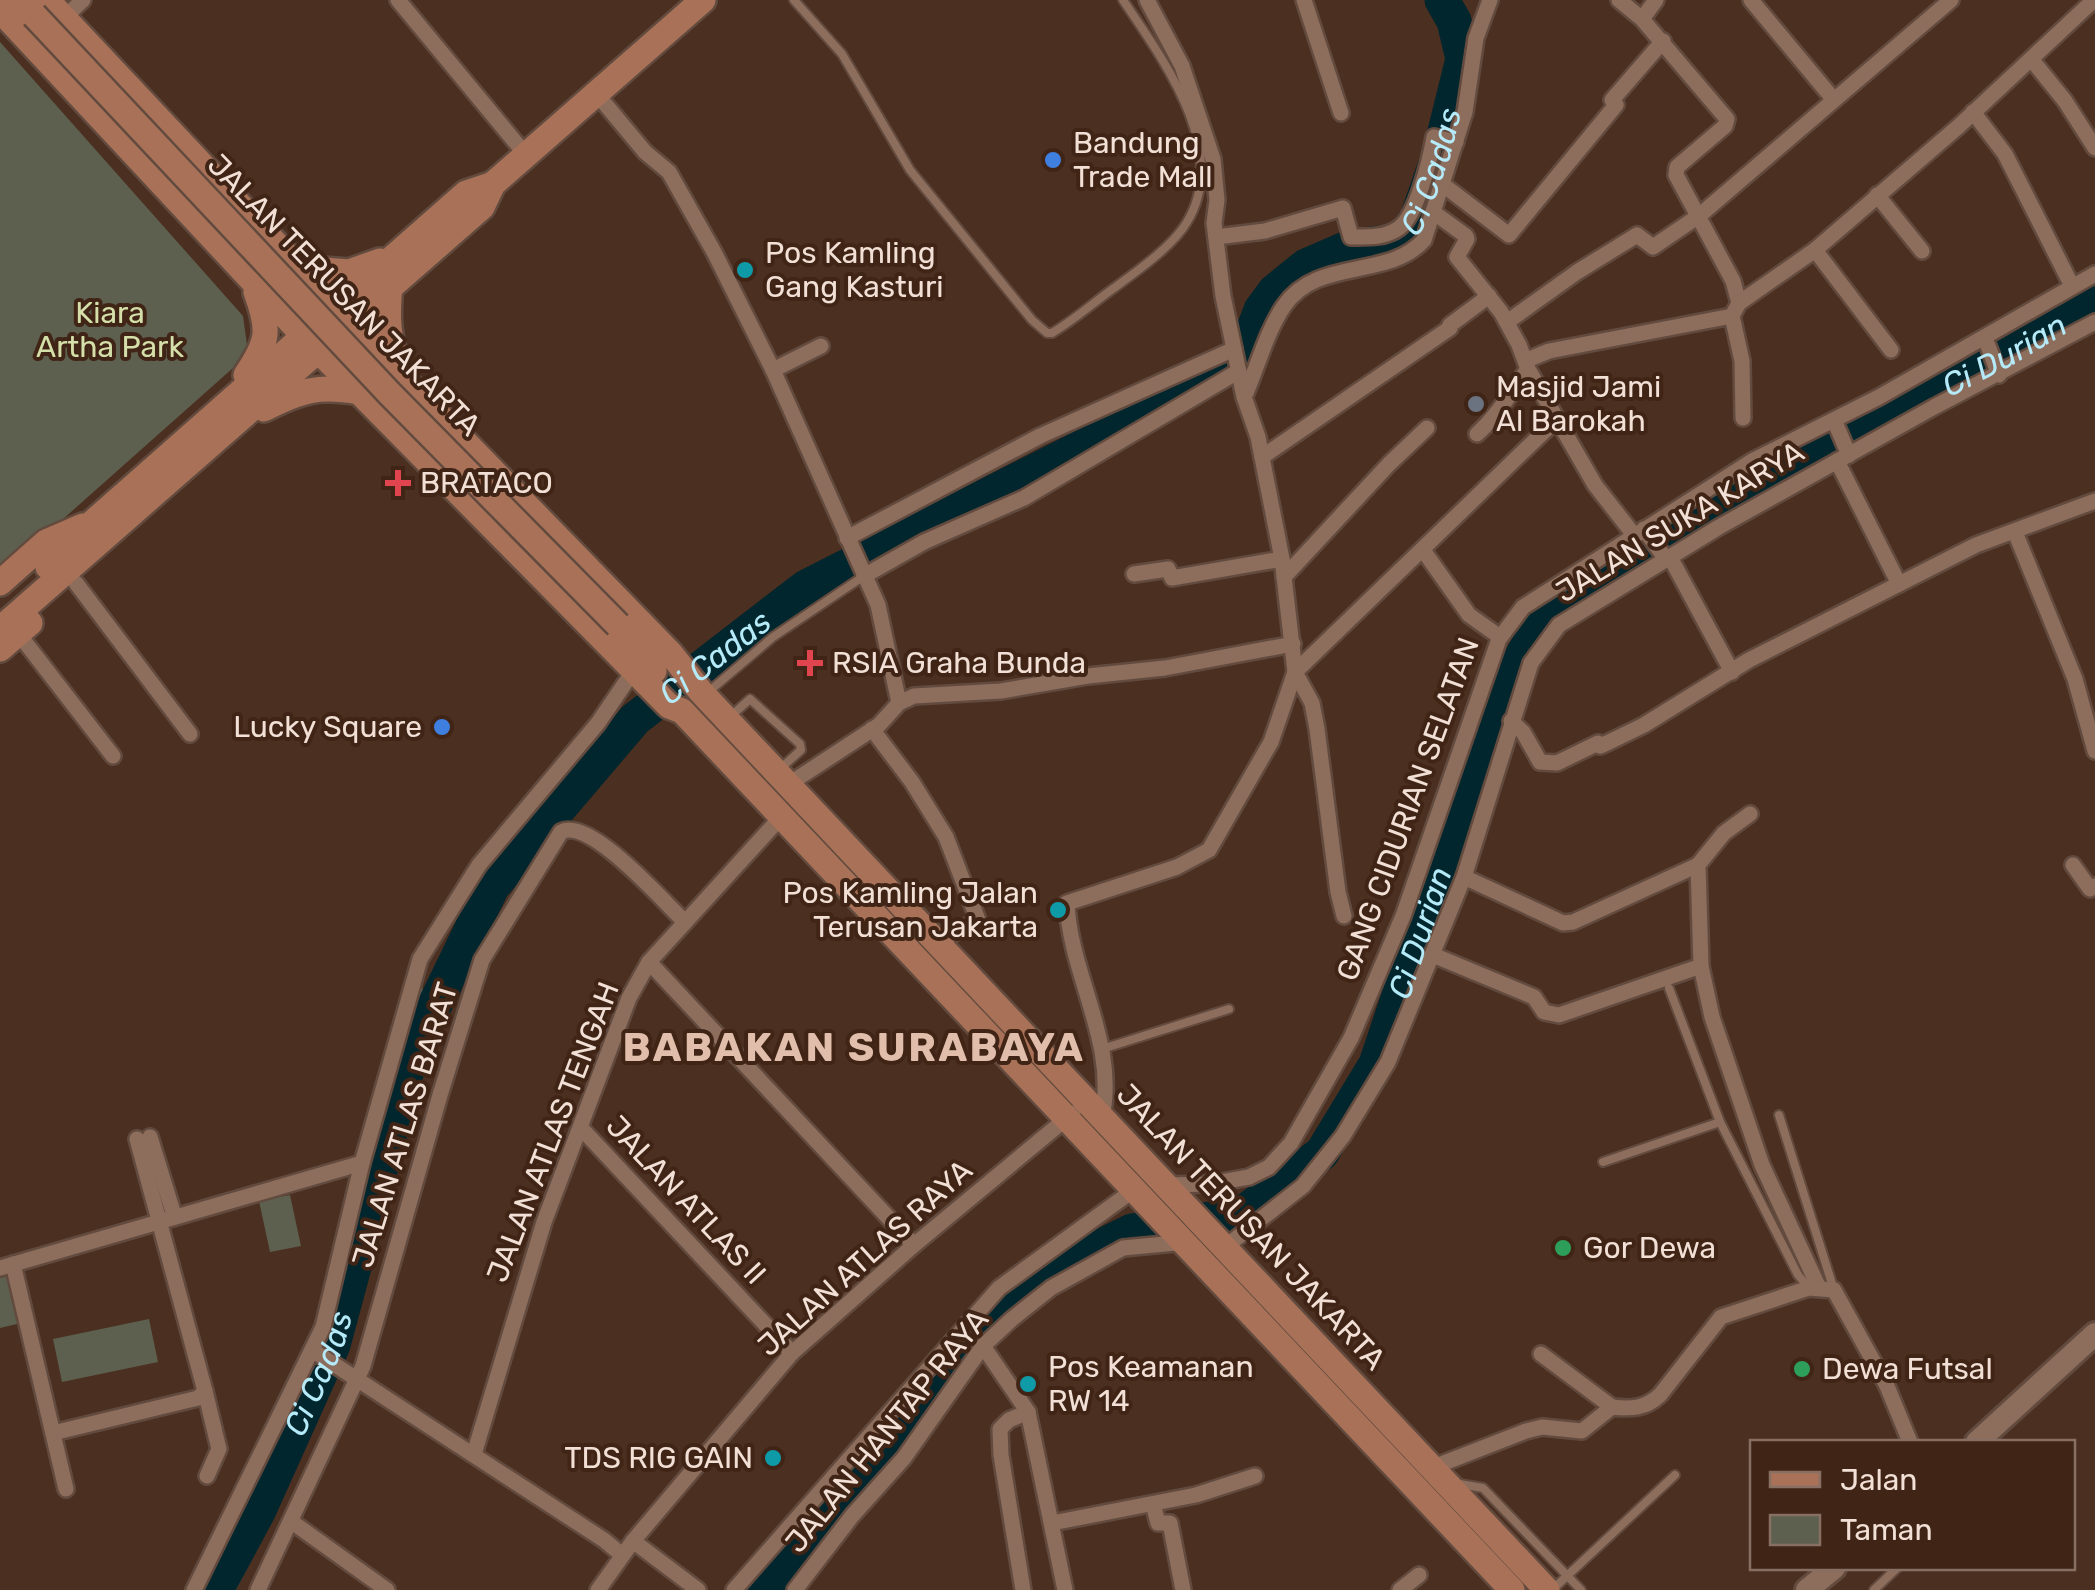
<svg xmlns="http://www.w3.org/2000/svg" width="2095" height="1590" viewBox="0 0 2095 1590" font-family="Rubik,sans-serif">
<style>
.green{fill:#5d604f}
.lines{fill:none;stroke-linecap:round;stroke-linejoin:round}
.river{stroke:#02262e;stroke-width:35}
.lane-casing{stroke:#624b3e;stroke-width:12}
.street-casing{stroke:#624b3e;stroke-width:20}
.secondary-casing{stroke:#624b3e;stroke-width:28}
.primary-casing{stroke:#624b3e;stroke-width:30}
.lane{stroke:#8d6d5c;stroke-width:8}
.street{stroke:#8d6d5c;stroke-width:15}
.secondary{stroke:#8d6d5c;stroke-width:22}
.primary{stroke:#a97258;stroke-width:25}
.primary-bridge-casing{stroke:#624b3e;stroke-width:30;stroke-linecap:butt}
.primary-bridge{stroke:#a97258;stroke-width:25}
.shop-dot{fill:#3f7fe0;stroke:#402516;stroke-width:4}
.culture-dot{fill:#0f9aa8;stroke:#402516;stroke-width:4}
.worship-dot{fill:#6b7280;stroke:#402516;stroke-width:4}
.health-dot{fill:#e0444e;stroke:#402516;stroke-width:4}
.leisure-dot{fill:#2e9e5b;stroke:#402516;stroke-width:4}
.labels{text-anchor:middle;stroke-width:8;stroke-linejoin:round;paint-order:stroke}
.poi-label{font-size:30px;fill:#f2e0d6;stroke:#402516;text-anchor:start}
.street-label{font-size:30px;fill:#f2e0d6;stroke:#402516}
.park-label{font-size:30px;fill:#d5dfa9;stroke:#402516}
.water-label{font-size:32px;font-style:italic;fill:#b5eaf9;stroke:#402516}
.district-label{font-size:40px;font-weight:bold;letter-spacing:2.5px;fill:#e1beab;stroke:#402516}
</style>
<rect width="100%" height="100%" fill="#4b2f20"/>
<!-- green -->
<g class="green">
<polygon points="0,42 243,316 247,345 233,368 0,575"/>
<polygon points="421,988 427,990 372,1174 365,1171"/>
<polygon points="290,1195 301,1246 270,1252 259,1201"/>
<polygon points="9,1276 21,1323 0,1328 0,1278"/>
<polygon points="149,1319 158,1362 62,1382 53,1339"/>
<polygon points="268,1513 274,1517 236,1590 228,1590"/>
</g>
<g class="lines">
<!-- river -->
<g class="river">
<path id="s1" d="M216,1590L258,1512L333,1345L412,1052L492,887L635,719L806,587L1096,440L1242,360L1261,310L1275,291L1306,266L1352,246L1401,241L1417,218L1440,152L1463,59L1454,21L1442,0"/>
<path id="s2" d="M765,1590L951,1360L1036,1279L1132,1231L1242,1214L1322,1153L1376,1064L1501,692L1544,618L1799,462L2006,356L2095,304"/>
</g>
<!-- lane casing -->
<g class="lane-casing">
<g id="lane">
<path d="M794,0L842,54L910,170L1032,320L1047,333H1052C1074,320 1093,303 1114,288C1136,272 1173,246 1187,222C1231,150 1162,58 1123,0"/>
<polyline points="707,693 773,637 864,576"/>
<polyline points="731,716 750,699 800,744 801,750 781,768"/>
<polyline points="1669,988 1720,1122 1798,1275 1809,1288"/>
<polyline points="1102,1049 1229,1009"/>
<polyline points="1779,1115 1834,1290"/>
<polyline points="1603,1162 1720,1122"/>
<polyline points="1454,1483 1483,1488 1581,1590"/>
<polyline points="1552,1590 1675,1475"/>
<polyline points="1874,1590 1897,1568"/>
</g>
</g>
<!-- street casing -->
<g class="street-casing">
<g id="street">
<polyline points="398,0 526,155"/>
<polyline points="1147,0 1182,66 1213,159 1217,200 1214,223 1223,296 1244,397 1258,437 1282,559 1295,672 1312,703 1317,729 1338,892 1344,916"/>
<polyline points="1304,0 1341,113"/>
<polyline points="1619,0 1642,19 1727,119 1725,126 1677,167 1676,175 1733,281 1739,303"/>
<polyline points="1751,0 1834,100"/>
<polyline points="64,18 83,0"/>
<polyline points="1642,19 1656,0"/>
<polyline points="2032,60 2065,101 2095,148"/>
<polyline points="596,93 645,152 669,172 714,252 773,370 878,605 899,703"/>
<polyline points="1973,112 2005,154 2069,280"/>
<polyline points="1442,184 1509,235 1616,105 1612,100 1663,41"/>
<polyline points="1877,195 1922,251"/>
<path d="M1216,237L1265,231L1343,208L1351,237C1368,237 1385,238 1399,228C1417,215 1430,159 1434,137L1456,142"/>
<polyline points="1815,250 1891,350"/>
<polyline points="1732,316 1742,361 1743,418"/>
<polyline points="1507,322 1577,272 1637,235 1653,247 1700,215 1951,0"/>
<polyline points="1985,338 1999,375"/>
<polyline points="1527,360 1549,351 1732,316 1739,303 1815,250 1959,126 2094,0"/>
<polyline points="773,370 821,346"/>
<path d="M1246,393C1258,365 1267,331 1284,306C1317,257 1388,280 1424,240L1465,112L1476,38L1490,0"/>
<polyline points="1557,419 1595,485 1634,535"/>
<polyline points="1834,420 1849,455"/>
<path d="M1477,434C1498,415 1511,392 1528,369"/>
<polyline points="1262,457 1450,328 1450,325 1489,296"/>
<polyline points="1837,461 1899,584"/>
<polyline points="1644,529 1666,559"/>
<polyline points="2015,532 2075,679 2095,751"/>
<polyline points="847,538 1040,436 1234,349"/>
<polyline points="1423,550 1469,615 1500,637"/>
<polyline points="1670,557 1732,672"/>
<polyline points="1134,574 1168,569 1172,578 1282,559"/>
<polyline points="864,576 924,542 1024,498 1239,371"/>
<polyline points="1284,577 1389,464 1427,428"/>
<polyline points="76,583 190,734"/>
<polyline points="18,633 113,756"/>
<polyline points="1511,721 1523,732 1540,762 1557,763 1598,743 1600,746 1607,743 1644,725 1749,660 1976,545 2095,501"/>
<polyline points="872,729 912,782 946,837 978,920 938,942"/>
<polyline points="789,784 879,725 899,703 914,696 1001,691 1088,676 1165,668 1293,644"/>
<polyline points="1750,814 1724,833 1698,865 1701,966 1712,1017 1762,1165 1819,1288"/>
<polyline points="2073,865 2090,889 2095,886"/>
<polyline points="1464,877 1563,923 1573,922 1698,865"/>
<polyline points="1433,955 1534,997 1544,1012 1559,1015 1701,966"/>
<polyline points="649,962 914,1245"/>
<path d="M1102,1117C1118,1044 1070,975 1067,903L1177,867L1209,850L1271,742L1295,672L1557,419L1528,369L1519,345L1501,312L1457,257L1467,239L1466,236L1433,212"/>
<polyline points="581,1128 792,1353"/>
<polyline points="150,1137 174,1215"/>
<polyline points="1166,1185 1210,1184 1249,1177 1269,1167 1291,1143 1351,1038 1403,916 1499,639 1523,607 1752,461 1879,397 2095,274"/>
<polyline points="1224,1248 1303,1186 1343,1136 1388,1062 1464,877 1531,663 1559,625 1719,527 1934,407 2095,322"/>
<polyline points="13,1264 66,1489"/>
<polyline points="0,1268 362,1163"/>
<polyline points="983,1346 1028,1412 1065,1590"/>
<polyline points="312,1350 604,1540 622,1555"/>
<polyline points="1541,1354 1612,1407"/>
<polyline points="205,1391 219,1449 207,1476"/>
<polyline points="53,1433 198,1398 205,1391 137,1139"/>
<polyline points="474,1454 544,1222 629,998 649,962 781,817"/>
<path d="M1431,1468L1526,1431L1542,1427L1582,1431L1612,1407C1631,1409 1645,1409 1660,1395L1721,1317L1809,1288L1834,1290L1887,1386L1910,1442"/>
<polyline points="1153,1504 1158,1523 1170,1523 1183,1590"/>
<polyline points="292,1522 387,1590"/>
<polyline points="1052,1523 1196,1495 1255,1476"/>
<polyline points="633,1541 698,1590"/>
<polyline points="194,1590 323,1327 362,1163 420,959 479,865 598,723 634,670"/>
<path d="M258,1590L363,1366L440,1095L482,960L561,832C589,816 663,901 685,922"/>
<polyline points="598,1590 633,1541 792,1353 914,1245 1073,1113"/>
<polyline points="734,1590 999,1288 1135,1189"/>
<polyline points="795,1590 852,1516 904,1458 983,1346 1012,1319 1051,1288 1123,1248 1186,1242"/>
<polyline points="1023,1590 1001,1455 1000,1429 1009,1420 1028,1412"/>
<polyline points="1400,1590 1419,1575"/>
</g>
</g>
<!-- secondary casing -->
<g class="secondary-casing">
<g id="secondary">
<polyline points="1977,1442 2095,1334"/>
<polyline points="1807,1590 1834,1568"/>
</g>
</g>
<!-- primary casing -->
<g class="primary-casing">
<g id="primary">
<polyline points="20,0 34,15"/>
<polyline points="47,0 386,361 671,654 701,692 1547,1590"/>
<polyline points="0,10 304,336 669,706 682,711 1512,1590"/>
<polyline points="298,268 349,272 380,261"/>
<path d="M390,286C387,315 387,342 401,369"/>
<path d="M246,375C269,341 270,330 256,292"/>
<path d="M264,409C301,390 319,385 359,392"/>
<polyline points="48,567 93,522 466,193 493,184"/>
<polyline points="0,583 46,542 83,526"/>
<polyline points="618,625 654,671"/>
<polyline points="0,629 482,207 493,184 703,0"/>
<polyline points="0,649 30,623"/>
</g>
</g>
<!-- lane -->
<use href="#lane" class="lane"/>
<!-- street -->
<use href="#street" class="street"/>
<!-- secondary -->
<use href="#secondary" class="secondary"/>
<!-- primary -->
<use href="#primary" class="primary"/>
<!-- primary-bridge casing -->
<g class="primary-bridge-casing">
<polyline id="primary-bridge" points="34,15 390,394 618,625"/>
</g>
<!-- primary-bridge -->
<use href="#primary-bridge" class="primary-bridge"/>
</g>
<!-- markers -->
<g class="shop-dot">
<circle cx="1053" cy="160" r="10"/>
<circle cx="442" cy="727" r="10"/>
</g>
<g class="culture-dot">
<circle cx="745" cy="270" r="10"/>
<circle cx="1058" cy="910" r="10"/>
<circle cx="1028" cy="1384" r="10"/>
<circle cx="773" cy="1458" r="10"/>
</g>
<circle class="worship-dot" cx="1476" cy="404" r="10"/>
<g class="health-dot">
<path d="M393 468h10v10h10v10h-10v10h-10v-10h-10v-10h10z"/>
<path d="M805 648h10v10h10v10h-10v10h-10v-10h-10v-10h10z"/>
</g>
<g class="leisure-dot">
<circle cx="1563" cy="1248" r="10"/>
<circle cx="1802" cy="1369" r="10"/>
</g>
<g class="labels">
<!-- poi labels -->
<g class="poi-label">
<text x="1073" y="153">Bandung<tspan x="1073" dy="34">Trade Mall</tspan></text>
<text x="765" y="263">Pos Kamling<tspan x="765" dy="34">Gang Kasturi</tspan></text>
<text x="1496" y="397">Masjid Jami<tspan x="1496" dy="34">Al Barokah</tspan></text>
<text x="420" y="493">BRATACO</text>
<text x="832" y="673">RSIA Graha Bunda</text>
<text x="422" y="737" text-anchor="end">Lucky Square</text>
<text x="1038" y="903" text-anchor="end">Pos Kamling Jalan<tspan x="1038" dy="34">Terusan Jakarta</tspan></text>
<text x="1583" y="1258">Gor Dewa</text>
<text x="1048" y="1377">Pos Keamanan<tspan x="1048" dy="34">RW 14</tspan></text>
<text x="1822" y="1379">Dewa Futsal</text>
<text x="753" y="1468" text-anchor="end">TDS RIG GAIN</text>
</g>
<!-- street labels -->
<g class="street-label">
<text transform="translate(344 295) rotate(46)" y="10">JALAN TERUSAN JAKARTA</text>
<text transform="translate(1680 522) rotate(-31)" y="10">JALAN SUKA KARYA</text>
<text transform="translate(1408 809) rotate(-70)" y="10">GANG CIDURIAN SELATAN</text>
<text transform="translate(405 1125) rotate(-73)" y="10">JALAN ATLAS BARAT</text>
<text transform="translate(553 1132) rotate(-69)" y="10">JALAN ATLAS TENGAH</text>
<text transform="translate(686 1200) rotate(47)" y="10">JALAN ATLAS II</text>
<text transform="translate(1251 1227) rotate(47)" y="10">JALAN TERUSAN JAKARTA</text>
<text transform="translate(865 1258) rotate(-42)" y="10">JALAN ATLAS RAYA</text>
<text transform="translate(887 1431) rotate(-51)" y="10">JALAN HANTAP RAYA</text>
</g>
<!-- park labels -->
<g class="park-label">
<text x="110" y="323">Kiara<tspan x="110" dy="34">Artha Park</tspan></text>
</g>
<!-- water labels -->
<g class="water-label">
<text dy="11" stroke="none"><textPath href="#s1" startOffset="1980">Ci Cadas</textPath></text>
<text dy="11" stroke="none"><textPath href="#s2" startOffset="1845">Ci Durian</textPath></text>
<text dy="11" stroke="none"><textPath href="#s1" startOffset="1080">Ci Cadas</textPath></text>
<text dy="11" stroke="none"><textPath href="#s2" startOffset="975">Ci Durian</textPath></text>
<text dy="11" stroke="none"><textPath href="#s1" startOffset="240">Ci Cadas</textPath></text>
</g>
<!-- district labels -->
<g class="district-label">
<text x="854" y="1061">BABAKAN SURABAYA</text>
</g>
</g>
<!-- legend -->
<rect x="1750" y="1440" width="325" height="130" fill="#402516" stroke="#877063" stroke-width="2.5"/>
<rect x="1770" y="1472" width="50" height="15" fill="#a97258" stroke="#877063" stroke-width="2.5"/>
<text x="1840" y="1490" font-size="30" fill="#f2e0d6">Jalan</text>
<rect x="1770" y="1515" width="50" height="30" fill="#5d604f" stroke="#877063" stroke-width="2.5"/>
<text x="1840" y="1540" font-size="30" fill="#f2e0d6">Taman</text>
</svg>
